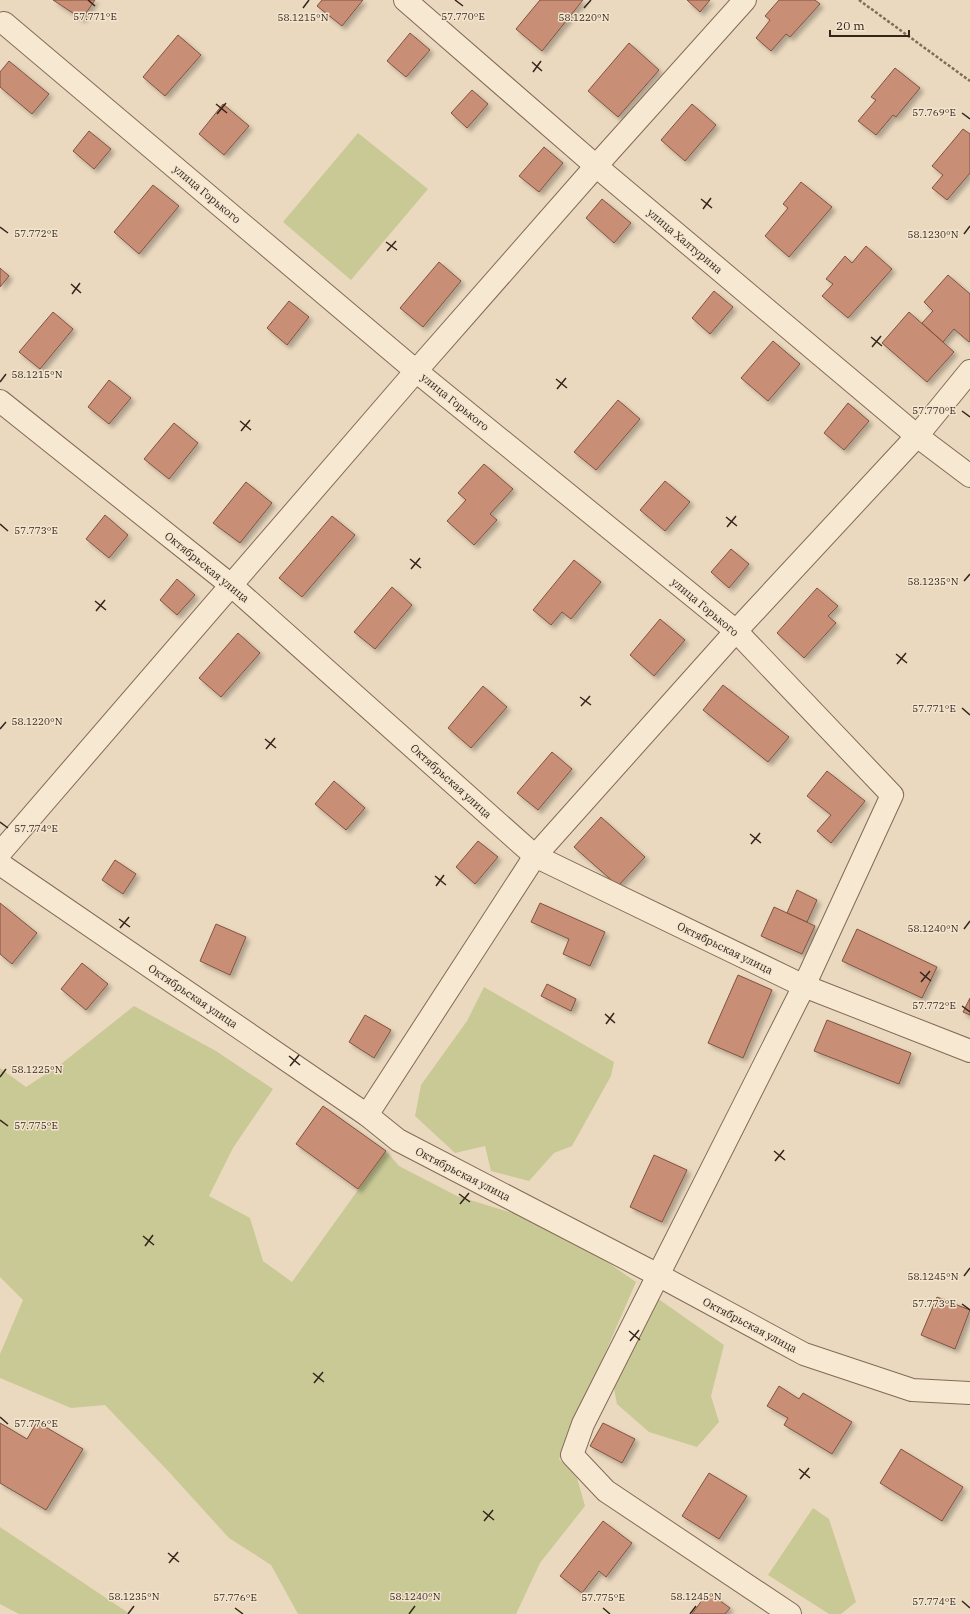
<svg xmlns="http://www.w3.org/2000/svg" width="970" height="1614" viewBox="0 0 970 1614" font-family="'IBM Plex Serif',serif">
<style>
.green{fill:#c8c994}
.building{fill:#c88f76;stroke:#81523f;filter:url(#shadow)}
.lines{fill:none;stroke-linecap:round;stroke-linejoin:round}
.street-casing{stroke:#836a58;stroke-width:24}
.path{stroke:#836a58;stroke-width:2.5;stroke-dasharray:3 2;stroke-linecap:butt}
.street{stroke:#f7e8d1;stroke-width:22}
.ticks{fill:none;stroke:#33251c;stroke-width:1.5}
.labels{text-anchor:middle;stroke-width:3;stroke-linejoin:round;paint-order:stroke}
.street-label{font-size:11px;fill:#33251c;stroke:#f3e4ce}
.ticks-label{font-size:10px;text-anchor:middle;fill:#33251c;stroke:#f3e4ce;stroke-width:3;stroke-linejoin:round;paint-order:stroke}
</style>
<defs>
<filter id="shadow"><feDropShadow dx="3.5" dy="3.5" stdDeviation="2" flood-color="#0004"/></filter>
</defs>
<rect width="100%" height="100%" fill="#ebd9bf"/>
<!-- green -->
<g class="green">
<polygon points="358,133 428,189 351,280 283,222"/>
<polygon points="484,987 614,1062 611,1076 572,1146 554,1153 529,1181 491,1171 485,1146 455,1153 415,1116 421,1085 467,1021"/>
<polygon points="134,1006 216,1051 273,1089 233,1148 209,1196 250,1218 263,1261 292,1282 386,1151 399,1166 457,1196 555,1226 636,1282 559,1459 577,1478 585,1506 540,1563 516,1614 298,1614 271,1565 229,1538 169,1472 105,1405 71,1408 0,1378 0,1354 23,1300 0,1277 0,1068 26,1087 61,1064"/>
<polygon points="657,1298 724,1345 711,1396 719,1422 697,1447 649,1432 617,1404 612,1378"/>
<polygon points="813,1508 829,1519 856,1602 841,1614 829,1614 768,1575"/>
<polygon points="0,1527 127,1612 128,1614 19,1614 0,1604"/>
</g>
<!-- building -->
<g class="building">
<polygon points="53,0 95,0 82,19"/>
<polygon points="322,0 363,0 342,26 317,6"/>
<polygon points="540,0 583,0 542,51 516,29"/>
<polygon points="687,0 710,0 700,12"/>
<polygon points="779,0 815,0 820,4 790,37 786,34 771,51 756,38 770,20 765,16"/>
<polygon points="410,33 430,50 406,77 387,61"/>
<polygon points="178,35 201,55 165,96 143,77"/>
<polygon points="629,43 659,70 618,117 588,91"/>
<polygon points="9,61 49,94 32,114 0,87 0,72"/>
<polygon points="895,68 920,88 896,117 893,115 876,135 858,121 876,100 871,97"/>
<polygon points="472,90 488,104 467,128 451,113"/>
<polygon points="223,104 249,126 224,155 199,134"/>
<polygon points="692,104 716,125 685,161 661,140"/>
<polygon points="963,129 970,134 970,173 947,200 932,188 943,175 932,166"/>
<polygon points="89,131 111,149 94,169 73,151"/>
<polygon points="544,147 563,163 539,192 519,176"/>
<polygon points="801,182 832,207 789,257 765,236 788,208 783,204"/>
<polygon points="153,185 179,206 139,254 114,232"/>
<polygon points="602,199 631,223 614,243 586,218"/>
<polygon points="866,246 892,269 848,318 822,296 833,284 826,279 845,256 852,263"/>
<polygon points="439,262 461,281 423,327 400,308"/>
<polygon points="0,268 9,276 0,287"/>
<polygon points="948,275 970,294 970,340 969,342 954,329 943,342 922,323 933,311 924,302"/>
<polygon points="714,291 733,307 710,334 692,318"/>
<polygon points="289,301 309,317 287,345 267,328"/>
<polygon points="53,312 73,329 40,369 19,352"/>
<polygon points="909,312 954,352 927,382 882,343"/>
<polygon points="773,341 800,364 768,401 741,378"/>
<polygon points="109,380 131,398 109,424 88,407"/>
<polygon points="618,400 640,419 596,470 574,452"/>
<polygon points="848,403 869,421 844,450 824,433"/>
<polygon points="174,423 198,443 169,479 144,459"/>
<polygon points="484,464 513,489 490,514 497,520 474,545 447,521 466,500 458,493"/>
<polygon points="665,481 690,502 665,531 640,510"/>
<polygon points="246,482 272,503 240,543 213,523"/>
<polygon points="105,515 128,535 109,558 86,539"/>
<polygon points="332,516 355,535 302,597 279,578"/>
<polygon points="731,549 749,564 729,588 711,572"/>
<polygon points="574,560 601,582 571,619 562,612 551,625 533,610"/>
<polygon points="177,579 195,595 177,615 160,600"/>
<polygon points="392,587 412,605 375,649 354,632"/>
<polygon points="817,588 838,606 828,616 836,623 804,658 777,633"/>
<polygon points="660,619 685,640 654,676 630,655"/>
<polygon points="238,633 260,653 221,697 199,678"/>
<polygon points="723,685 789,737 768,762 703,710"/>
<polygon points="483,686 507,707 471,748 448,728"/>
<polygon points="552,752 572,769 538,810 517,793"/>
<polygon points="827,771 865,801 831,843 817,831 831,815 807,796"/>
<polygon points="334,781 365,808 346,830 315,804"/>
<polygon points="601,817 645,857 618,886 574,847"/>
<polygon points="478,841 498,857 475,884 456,867"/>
<polygon points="115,860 136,874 123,894 102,880"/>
<polygon points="797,890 817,900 807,922 787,913"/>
<polygon points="0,903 37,933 12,964 0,954"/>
<polygon points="540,903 605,932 590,966 563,954 569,939 531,922"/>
<polygon points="774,907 815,926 802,954 761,936"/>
<polygon points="216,924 246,937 230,975 200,961"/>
<polygon points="857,929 937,967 922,998 842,961"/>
<polygon points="82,963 108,984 86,1010 61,989"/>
<polygon points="738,975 772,990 743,1058 708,1043"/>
<polygon points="547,984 576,999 571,1011 541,996"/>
<polygon points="970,998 970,1015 963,1012"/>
<polygon points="365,1015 391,1030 374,1058 349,1042"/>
<polygon points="827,1020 911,1053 899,1084 814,1051"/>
<polygon points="323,1106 386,1151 358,1189 296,1144"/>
<polygon points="654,1155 687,1170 662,1222 630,1207"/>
<polygon points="937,1297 970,1310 955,1349 921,1335"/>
<polygon points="779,1386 799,1399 803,1393 852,1422 832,1454 784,1425 788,1418 767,1406"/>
<polygon points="37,1422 83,1449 46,1510 0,1483 0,1423 27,1439"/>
<polygon points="603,1423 635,1439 622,1463 590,1446"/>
<polygon points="901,1449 963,1487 942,1521 880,1483"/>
<polygon points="709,1473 747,1496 719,1539 682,1516"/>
<polygon points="603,1521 632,1543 606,1577 599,1571 582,1593 560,1576"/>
<polygon points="708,1592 730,1608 725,1614 692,1614"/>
</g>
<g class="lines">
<!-- street casing -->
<g class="street-casing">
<g id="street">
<polyline points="405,0 596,166 917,436 970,476"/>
<polyline points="4,23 416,371 736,631 892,795 804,986 583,1424 572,1455 606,1491 790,1614"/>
<polyline points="0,401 232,586 535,856 804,986 970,1051"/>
<polyline points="0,853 416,371 596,166 745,0"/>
<polyline points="0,864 367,1115 398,1140 658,1275 804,1354 912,1390 970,1393"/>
<polyline points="367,1115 535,856 736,631 917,436 970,371"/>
</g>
</g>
<!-- path -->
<polyline class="path" points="859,0 970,81"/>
<!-- street -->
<use href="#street" class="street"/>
</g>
<!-- ticks -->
<path class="ticks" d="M88,0L95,6M455,0L463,6M303,8L309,0M584,8L591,0M532,62L542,71M533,72L541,61M216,104L227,113M962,113L970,119M217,114L226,103M701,199L712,208M703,209L711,198M0,227L8,233M964,234L970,226M386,242L397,250M387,251L396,241M71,284L81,293M72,294L80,283M871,337L882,346M872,347L881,336M556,379L567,388M0,382L6,374M557,389L566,378M962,411L970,417M240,421L251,430M241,431L250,420M726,517L737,526M0,524L8,531M727,527L736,516M410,559L421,568M411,569L420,558M964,581L970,574M95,601L106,610M96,611L105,600M896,654L907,663M897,664L906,653M580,697L591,705M581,706L590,696M962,708L970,715M0,729L6,722M265,739L276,748M266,749L275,738M0,822L8,828M750,834L761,843M751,844L760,833M435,876L446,885M436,886L444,875M119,919L130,927M120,928L129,917M964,929L970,921M920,972L931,981M921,982L930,971M962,1006L970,1012M605,1014L615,1023M606,1024L614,1013M289,1056L300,1065M290,1066L299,1055M0,1077L6,1069M0,1120L8,1126M774,1151L785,1160M775,1161L784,1150M459,1194L470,1202M460,1204L469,1193M143,1236L154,1245M145,1246L153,1235M964,1276L970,1268M962,1304L970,1310M629,1331L640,1340M630,1341L639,1330M313,1373L324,1382M314,1383L323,1372M0,1417L8,1424M799,1469L810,1478M800,1479L809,1468M483,1511L494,1520M484,1521L493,1510M168,1553L179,1562M169,1563L178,1552M962,1601L970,1608M235,1608L243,1614M603,1608L610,1614M128,1614L134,1606M409,1614L415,1606M690,1614L696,1606"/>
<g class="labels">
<!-- street labels -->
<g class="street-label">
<text transform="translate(207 194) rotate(40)" y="4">улица Горького</text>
<text transform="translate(685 241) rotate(40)" y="4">улица Халтурина</text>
<text transform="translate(455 402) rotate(39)" y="4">улица Горького</text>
<text transform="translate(207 567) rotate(39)" y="4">Октябрьская улица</text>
<text transform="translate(705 607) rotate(40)" y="4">улица Горького</text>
<text transform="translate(451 781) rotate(42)" y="4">Октябрьская улица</text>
<text transform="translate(725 948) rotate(26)" y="4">Октябрьская улица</text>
<text transform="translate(193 996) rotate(34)" y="4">Октябрьская улица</text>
<text transform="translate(463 1174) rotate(27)" y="4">Октябрьская улица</text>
<text transform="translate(750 1325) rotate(28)" y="4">Октябрьская улица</text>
</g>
</g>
<g class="ticks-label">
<text x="95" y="20">57.771°E</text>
<text x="463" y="20">57.770°E</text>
<text x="584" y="21">58.1220°N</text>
<text x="303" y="21">58.1215°N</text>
<text x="934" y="116">57.769°E</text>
<text x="36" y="237">57.772°E</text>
<text x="933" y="238">58.1230°N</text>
<text x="37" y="378">58.1215°N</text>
<text x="934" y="414">57.770°E</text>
<text x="36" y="534">57.773°E</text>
<text x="933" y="585">58.1235°N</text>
<text x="934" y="712">57.771°E</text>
<text x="37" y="725">58.1220°N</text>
<text x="36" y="832">57.774°E</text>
<text x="933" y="932">58.1240°N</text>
<text x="934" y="1009">57.772°E</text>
<text x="37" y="1073">58.1225°N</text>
<text x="36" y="1129">57.775°E</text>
<text x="933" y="1280">58.1245°N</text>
<text x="934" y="1307">57.773°E</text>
<text x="36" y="1427">57.776°E</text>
<text x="134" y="1600">58.1235°N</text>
<text x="415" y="1600">58.1240°N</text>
<text x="696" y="1600">58.1245°N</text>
<text x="235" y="1601">57.776°E</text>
<text x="603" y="1601">57.775°E</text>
<text x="934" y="1605">57.774°E</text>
</g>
<!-- scale -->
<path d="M830 30v6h79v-6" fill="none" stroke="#33251c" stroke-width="2"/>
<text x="836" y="30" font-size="12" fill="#33251c" stroke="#f3e4ce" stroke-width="3" paint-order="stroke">20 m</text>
</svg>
